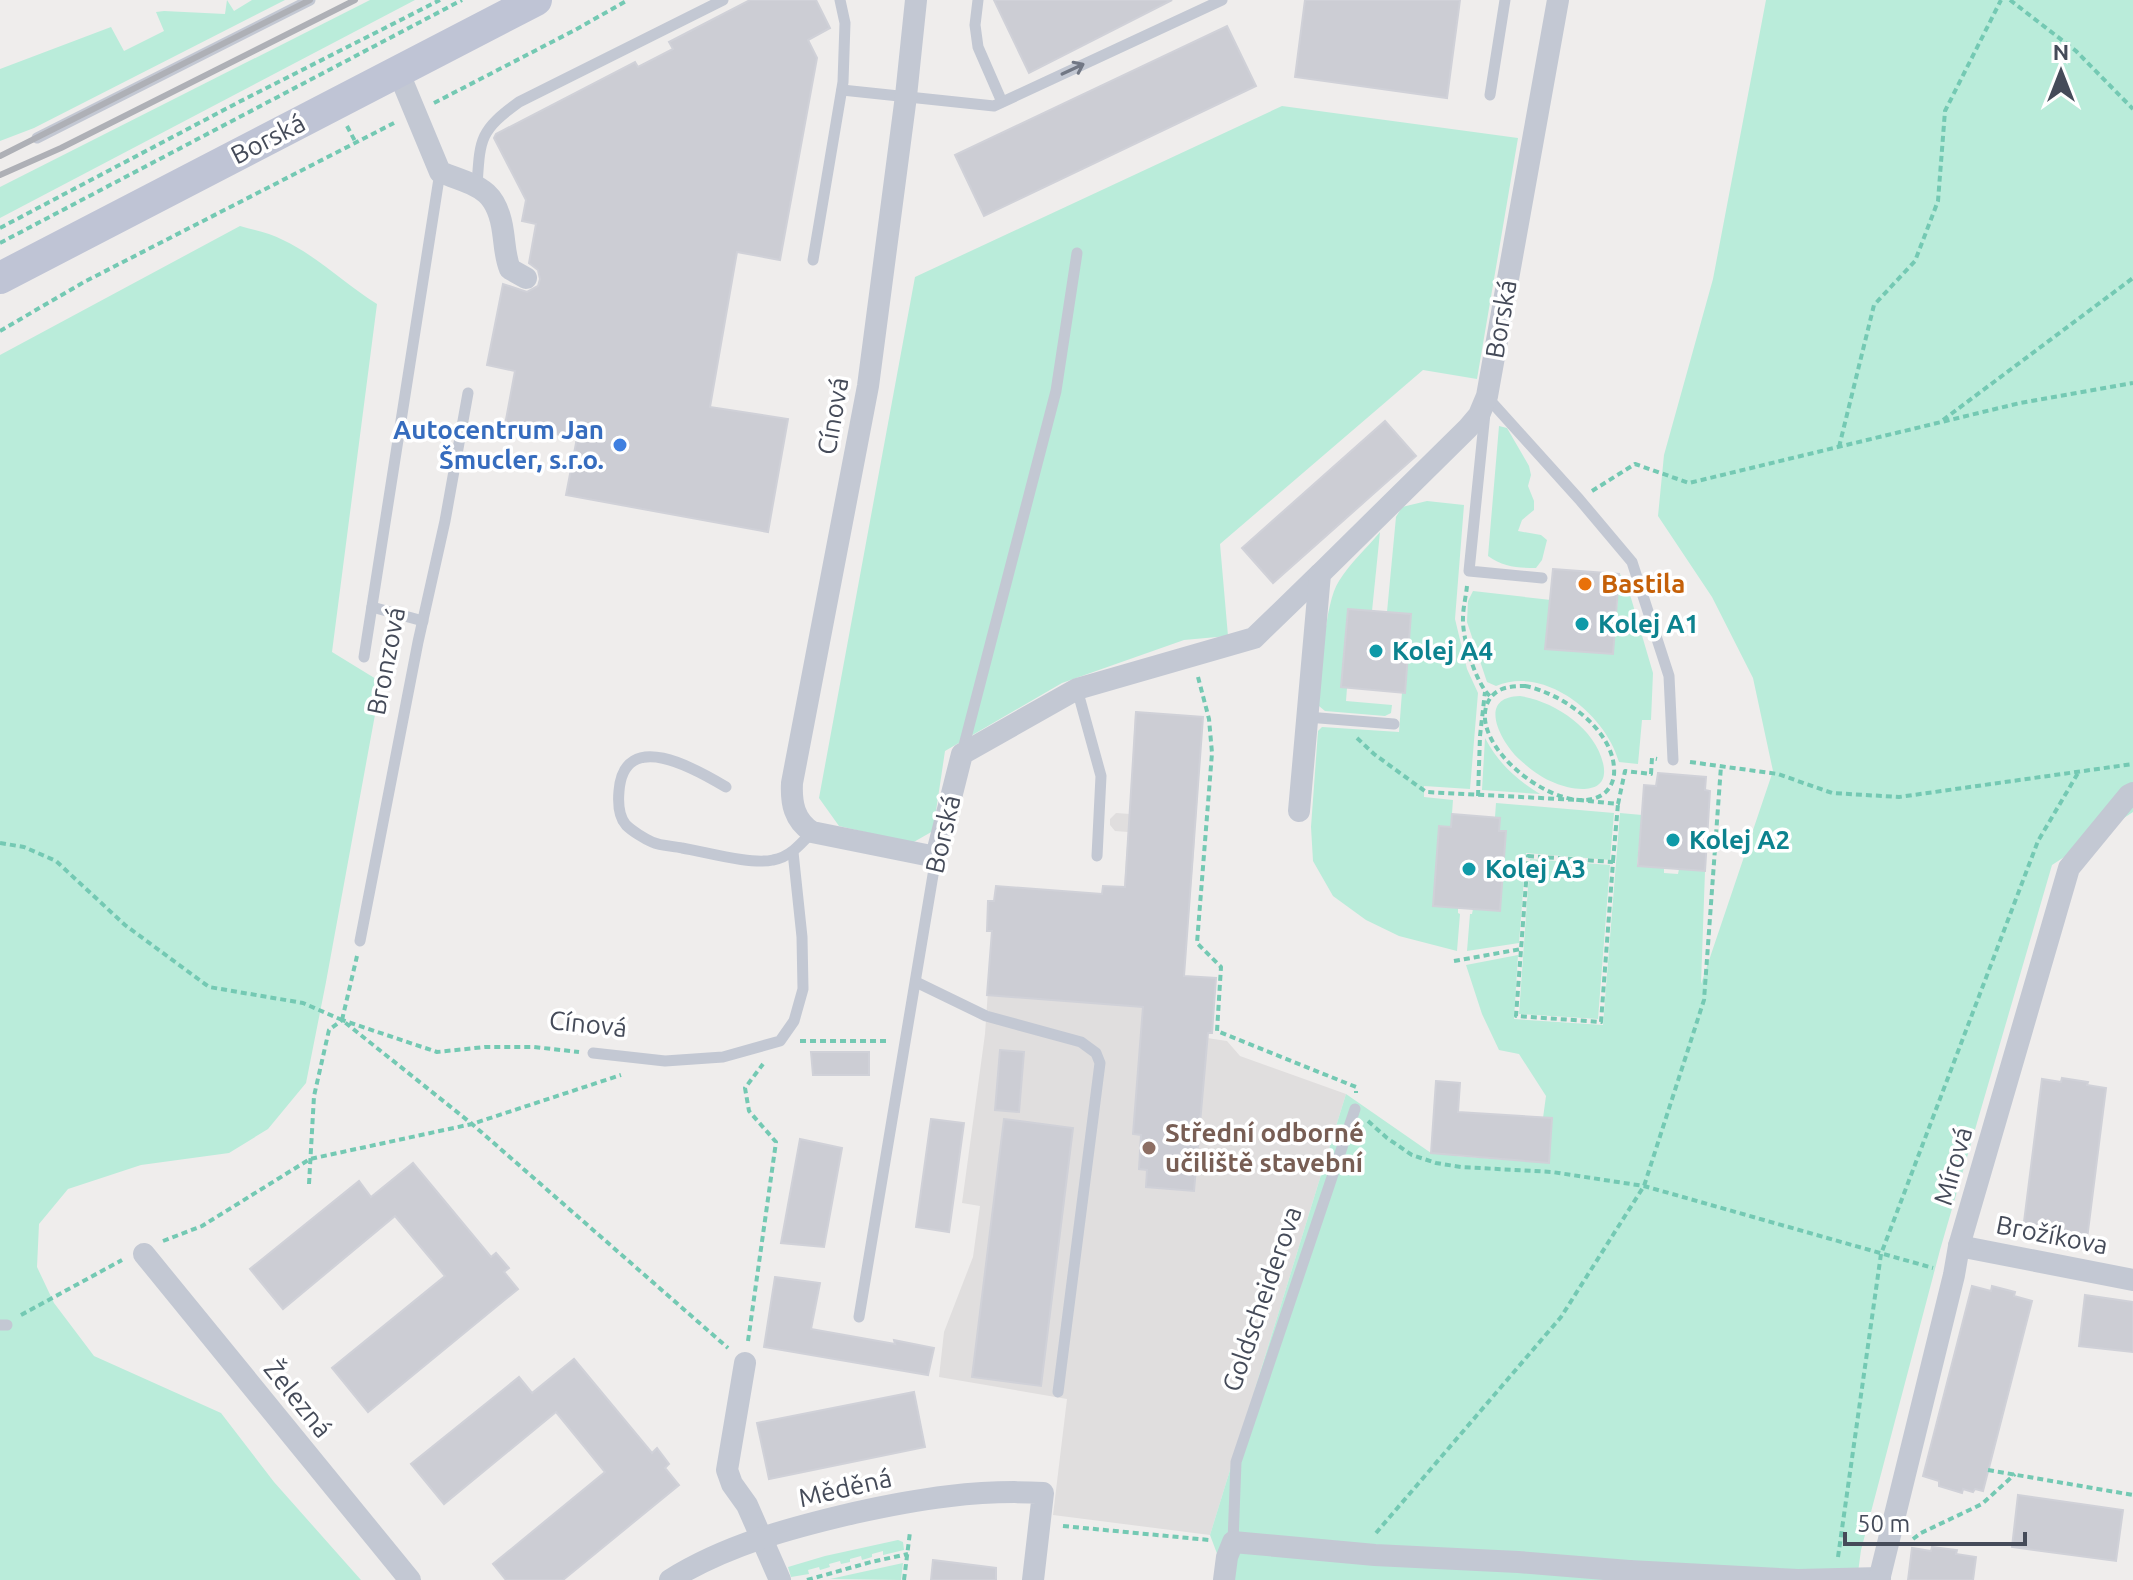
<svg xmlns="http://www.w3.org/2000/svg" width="2133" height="1580" viewBox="0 0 2133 1580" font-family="Ubuntu,sans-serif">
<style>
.education{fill:#e0dede}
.green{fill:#baecda}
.building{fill:#cccdd4;stroke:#d0d1d8;stroke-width:2}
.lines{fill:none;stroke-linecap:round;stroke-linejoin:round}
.path{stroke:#74c9b3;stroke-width:4;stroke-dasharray:6 4;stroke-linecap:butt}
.lane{stroke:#c3c8d3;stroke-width:11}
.street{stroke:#c3c8d3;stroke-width:22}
.secondary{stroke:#bfc4d5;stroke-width:32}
.rail{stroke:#aeb0b6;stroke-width:6}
.oneway{stroke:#717784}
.shop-dot{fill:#3f7fe0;stroke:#fff;stroke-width:3}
.food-dot{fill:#e8710a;stroke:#fff;stroke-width:3}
.culture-dot{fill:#0f9aa8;stroke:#fff;stroke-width:3}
.education-dot{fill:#8d6e63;stroke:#fff;stroke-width:3}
.labels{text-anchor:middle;stroke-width:7;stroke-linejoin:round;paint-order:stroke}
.street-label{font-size:26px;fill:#454b59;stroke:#fff}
.shop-label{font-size:26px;font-weight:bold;fill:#366cbe;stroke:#fff;text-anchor:end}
.food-label{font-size:26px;font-weight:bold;fill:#c56008;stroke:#fff;text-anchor:start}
.culture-label{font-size:26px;font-weight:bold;fill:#0d838f;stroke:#fff;text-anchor:start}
.education-label{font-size:26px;font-weight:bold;fill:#785e54;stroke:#fff;text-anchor:start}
</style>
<rect width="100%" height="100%" fill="#efedec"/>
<!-- education -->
<polygon class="education" points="1135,712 1203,717 1196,821 1192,821 1191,837 1195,838 1184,976 1216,978 1212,1033 1208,1033 1207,1038 1227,1041 1240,1056 1346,1094 1210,1535 1053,1515 1067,1399 939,1377 944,1332 973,1257 980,1206 962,1203 985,1034 992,932 987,931 987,925 993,925 996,886 1102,894 1103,886 1124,887 1128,832 1115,831 1110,825 1110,819 1116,813 1130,814"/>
<!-- green -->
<g class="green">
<polygon points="227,0 234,11 252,0 285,0 34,128 0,141 0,69 111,27 124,51 164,31 156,12 164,11 225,14"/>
<polygon points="370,0 415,0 0,218 0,187"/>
<polygon points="1766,0 2133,0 2133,812 2052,865 1940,1250 1861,1550 1857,1580 1227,1580 1210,1535 1346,1094 1431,1153 1455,1154 1456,1156 1548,1163 1543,1118 1546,1096 1519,1054 1499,1050 1482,1014 1466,965 1518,955 1514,1019 1603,1025 1620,813 1642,815 1637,866 1664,868 1664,873 1678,874 1679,869 1705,871 1701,984 1773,771 1753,678 1712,597 1658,516 1664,455 1713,279"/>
<polygon points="1282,106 1518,138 1477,379 1423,370 1220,544 1228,636 1184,640 1062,683 945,751 933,831 912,843 839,826 819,798 915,277"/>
<path d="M240,226C254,230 270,233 283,240C317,256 345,284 377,304L332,652L381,682L326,982L306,1083L268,1129L229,1153L141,1165L68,1189L39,1224L37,1267L54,1303L94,1356L221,1413L274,1482L361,1580H0V355Z"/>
<path d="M1499,426L1507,428L1529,466L1531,475L1528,486L1534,501V510L1522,520L1518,531L1541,535L1547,540L1542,560L1536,568C1518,568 1503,567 1488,556Z"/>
<polygon points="1427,501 1464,505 1455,619 1467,669 1478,693 1470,789 1424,786 1424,797 1453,800 1451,827 1439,826 1433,906 1458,908 1458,913 1460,914 1457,951 1399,936 1366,920 1333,896 1313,861 1311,827 1318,731 1322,727 1399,732 1402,692 1405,692 1411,614 1387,612 1396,517 1402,507"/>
<path d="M1380,532L1372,611L1348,610L1341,687L1347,688L1346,701L1392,705L1391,713L1385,716L1325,711L1319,706C1321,678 1324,603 1339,581C1350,563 1367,548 1380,532Z"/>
<path d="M1620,574L1631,598L1653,673L1651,720H1642L1638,764L1619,762C1606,715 1546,665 1496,686L1487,682L1467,622L1468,601L1473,591L1551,600L1546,649L1613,654Z"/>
<path d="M1520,696C1554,701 1595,728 1603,763C1611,796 1574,791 1555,783C1542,778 1530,769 1519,759C1501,742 1476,697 1520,696Z"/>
<path d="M1485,738C1498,763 1517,780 1540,794L1482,790Z"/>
<polygon points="1496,803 1614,813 1610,860 1526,853 1519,943 1467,951 1470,914 1472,914 1473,909 1499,910 1506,832 1499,831 1500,818 1495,817"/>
<polygon points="1530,859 1610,865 1598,1019 1519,1014"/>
<polygon points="898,1540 903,1542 904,1550 883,1555 883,1551 872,1554 872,1557 862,1560 861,1556 850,1559 850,1562 841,1564 840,1561 829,1564 830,1567 820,1570 819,1567 808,1570 809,1574 791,1577 788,1567 825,1556"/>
<polygon points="903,1563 901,1580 830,1579"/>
</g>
<!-- building -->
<g class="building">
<polygon points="750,0 816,0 830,28 808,40 817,58 780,260 737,252 710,407 788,419 768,532 566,495 577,438 505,425 515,371 487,365 503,284 527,292 538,286 540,279 538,270 529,263 536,224 522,221 526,200 494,138 496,134 635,62 638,67 673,49 669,42"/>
<polygon points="994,0 1172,0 1029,73"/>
<polygon points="1305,0 1460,0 1447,98 1295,77"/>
<polygon points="1227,26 1256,86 984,216 955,155"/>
<polygon points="1385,421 1416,456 1273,583 1242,548"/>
<polygon points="1553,569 1619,574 1613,654 1545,649"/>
<polygon points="1348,609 1411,614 1405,693 1341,687"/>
<polygon points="1136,712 1203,717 1184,976 1216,978 1212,1033 1208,1033 1194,1191 1146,1187 1147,1170 1139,1169 1141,1135 1133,1134 1143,1007 987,995 992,931 987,931 988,901 994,901 996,886 1102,894 1103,886 1125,887"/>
<polygon points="1658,773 1706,777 1705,790 1710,791 1705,871 1638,866 1644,785 1656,786"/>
<polygon points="1452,814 1500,818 1499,831 1506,831 1500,911 1433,906 1439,826 1451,827"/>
<polygon points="1000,1050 1024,1052 1019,1112 995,1110"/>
<polygon points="811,1052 869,1052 869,1075 813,1075"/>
<polygon points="2062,1078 2088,1082 2087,1085 2106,1088 2087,1239 2023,1230 2042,1079 2061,1082"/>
<polygon points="1436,1081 1460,1083 1458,1112 1552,1118 1549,1163 1431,1153"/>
<polygon points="931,1119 964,1123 949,1232 916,1227"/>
<polygon points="1004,1119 1073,1128 1041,1386 972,1377"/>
<polygon points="800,1139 842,1148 824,1247 781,1243"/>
<polygon points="413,1163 491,1257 496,1253 509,1268 504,1272 518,1289 368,1412 332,1368 445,1276 395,1216 283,1309 250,1269 359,1181 371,1197"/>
<polygon points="775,1277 820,1283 811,1329 895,1344 894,1340 934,1348 928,1375 764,1347"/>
<polygon points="1972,1286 1991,1291 1992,1286 2015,1292 2014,1296 2032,1301 1983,1491 1975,1489 1973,1492 1963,1489 1962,1493 1939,1486 1939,1481 1923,1476"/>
<polygon points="2085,1295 2133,1302 2133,1352 2079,1346"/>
<polygon points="574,1359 652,1453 657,1448 669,1464 665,1468 679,1485 563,1580 506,1580 493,1564 605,1472 556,1412 444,1504 411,1464 519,1377 532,1393"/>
<polygon points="914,1392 925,1447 769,1479 757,1423"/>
<polygon points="2018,1495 2123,1510 2116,1561 2012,1547"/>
<polygon points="1932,1547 1957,1550 1956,1554 1976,1557 1973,1580 1908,1580 1912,1548 1931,1551"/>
<polygon points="933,1560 996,1568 996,1580 931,1580"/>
</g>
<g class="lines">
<!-- path -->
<g class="path">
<polyline points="2010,0 2076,51 2133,109"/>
<polyline points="434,103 575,30 628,0"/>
<polyline points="347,126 356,143"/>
<polyline points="0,228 237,103 440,0"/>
<polyline points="0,243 462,0"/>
<polyline points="0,331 84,282 394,123"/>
<polyline points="1943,420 2133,278"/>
<polyline points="1839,447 1874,305 1915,261 1938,201 1945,111 2001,0"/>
<polyline points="1592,491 1635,464 1689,483 2020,403 2133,383"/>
<path d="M1467,586C1466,596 1463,608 1463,618C1462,638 1476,685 1491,697"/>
<polyline points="1198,677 1209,719 1212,753 1197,943 1221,967 1217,1031 1356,1087 1356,1093"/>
<path d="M1525,686C1561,693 1612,728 1614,768C1615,779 1611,789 1602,795C1560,821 1459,740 1491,697C1499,687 1512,686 1525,686Z"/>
<polyline points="1357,738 1374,754 1426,792 1579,800 1618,804 1625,771 1651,774 1652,758 1657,759"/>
<polyline points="1690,762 1778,774 1832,793 1899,797 2133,764"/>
<polyline points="1478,796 1480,736 1485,692"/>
<polyline points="0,843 24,847 56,861 125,925 209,987 303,1003 342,1020 472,1124 728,1348"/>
<polygon points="1528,856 1613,862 1601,1022 1516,1016"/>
<polyline points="1613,861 1618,804"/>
<polyline points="1454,961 1521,949"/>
<polyline points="342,1020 357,956"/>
<polyline points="800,1041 888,1041"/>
<polyline points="1368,1121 1387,1138 1412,1155 1436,1163 1461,1167 1552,1172 1644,1186 1933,1268"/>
<polyline points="309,1184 314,1096 329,1030 342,1020 437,1052 485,1047 534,1047 579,1052"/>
<polyline points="163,1241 202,1226 310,1159 472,1124 621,1075"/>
<polyline points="21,1315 122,1260"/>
<polyline points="748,1341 776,1142 749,1111 745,1088 763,1064"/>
<polyline points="1988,1470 2133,1495"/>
<polyline points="1063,1526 1209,1540"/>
<polyline points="1376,1533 1561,1317 1644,1186 1704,1000 1721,766"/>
<polyline points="1913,1539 1921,1533 1982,1504 2015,1474"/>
<polyline points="1838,1557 1881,1254 2038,841 2078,773"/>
<polyline points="807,1580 871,1562 908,1554"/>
<polyline points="904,1580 910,1532"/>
</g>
<!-- lane -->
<g class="lane">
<polyline points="978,0 975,25 978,47 1002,102"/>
<polyline points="842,90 994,106 1222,0"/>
<polyline points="1490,95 1505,0"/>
<polyline points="37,138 310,0"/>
<path d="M477,186C480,139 479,131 519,102L723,0"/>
<polyline points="813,260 843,82 845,23 840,0"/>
<polyline points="1487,397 1579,499 1632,562 1669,676 1673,760"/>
<polyline points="1485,413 1469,571 1542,578"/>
<polyline points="372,607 423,621"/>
<polyline points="364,657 440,172"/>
<polyline points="1077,689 1101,776 1097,856"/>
<polyline points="1307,717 1394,724"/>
<polyline points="962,753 1056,391 1077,253"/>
<path d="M726,787C696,769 624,727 619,791C618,802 619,817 626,825C632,831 645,839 652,842C661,846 673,846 682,848C706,852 751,865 773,860C790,857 801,844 812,832"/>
<polyline points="360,941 418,642 445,521 468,393"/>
<polyline points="916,982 986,1016 1081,1042 1096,1053 1100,1063 1058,1392"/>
<polyline points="593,1053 665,1061 723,1057 780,1041 794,1021 803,989 802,937 793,852"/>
<polyline points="859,1317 936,857"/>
<polyline points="0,1325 7,1325"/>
<polyline points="1233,1542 1236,1462 1355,1109"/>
</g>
<!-- street -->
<g class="street">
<path d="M916,0L906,96L868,386L792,783C791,803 794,820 812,832L936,857L962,754L1077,689L1254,638L1320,574"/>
<path d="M398,71L440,172C477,186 497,188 503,232C505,245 505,257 510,269L526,278"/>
<polyline points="1299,811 1320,574 1468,428 1479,415 1487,396 1558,0"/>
<polyline points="1959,1246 2133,1280"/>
<polyline points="144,1254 410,1580"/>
<polyline points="745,1363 727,1470 732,1484 747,1505 780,1580"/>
<path d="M670,1580C726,1545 790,1528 854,1513C917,1499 979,1489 1043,1493L1033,1580"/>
<polyline points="1224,1580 1227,1557 1233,1542 1375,1555 1518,1562 1629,1571"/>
<polyline points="1625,1580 1629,1571 1798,1580 1880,1578"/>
<polyline points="1879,1580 1954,1275 1959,1246 2069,868 2129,795 2133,793"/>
</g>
<!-- secondary -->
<polyline class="secondary" points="0,278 536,0"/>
<!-- rail -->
<g class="rail">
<polyline points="0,156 310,0"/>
<polyline points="0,175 61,148 355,0"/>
</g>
</g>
<!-- one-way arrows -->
<defs><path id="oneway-shaft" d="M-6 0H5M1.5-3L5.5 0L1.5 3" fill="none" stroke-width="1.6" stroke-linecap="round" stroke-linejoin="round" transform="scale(2)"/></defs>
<use class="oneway" href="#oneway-shaft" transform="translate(1073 69) rotate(-25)"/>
<!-- markers -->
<circle class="shop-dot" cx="620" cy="445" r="8"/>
<circle class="food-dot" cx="1585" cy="584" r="8"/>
<g class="culture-dot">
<circle cx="1582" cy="624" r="8"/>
<circle cx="1376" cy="651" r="8"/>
<circle cx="1673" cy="840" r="8"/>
<circle cx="1469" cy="869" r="8"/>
</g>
<circle class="education-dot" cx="1149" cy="1148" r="8"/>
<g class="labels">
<!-- street labels -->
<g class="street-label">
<text transform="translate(268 139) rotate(-27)" y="9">Borská</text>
<text transform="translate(1501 319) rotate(-80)" y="9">Borská</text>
<text transform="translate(833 416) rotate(-80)" y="9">Cínová</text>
<text transform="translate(386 661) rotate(-79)" y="9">Bronzová</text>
<text transform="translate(943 834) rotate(-77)" y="9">Borská</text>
<text transform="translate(588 1024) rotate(6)" y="9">Cínová</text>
<text transform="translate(1953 1166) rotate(-74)" y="9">Mírová</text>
<text transform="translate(2052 1235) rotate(11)" y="9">Brožíkova</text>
<text transform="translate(1262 1299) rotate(-71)" y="9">Goldscheiderova</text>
<text transform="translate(298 1399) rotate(51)" y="9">Železná</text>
<text transform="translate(845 1488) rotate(-13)" y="9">Měděná</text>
</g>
<!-- shop labels -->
<g class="shop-label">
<text x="604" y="439">Autocentrum Jan<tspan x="604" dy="30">Šmucler, s.r.o.</tspan></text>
</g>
<!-- food labels -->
<g class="food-label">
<text x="1601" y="593">Bastila</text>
</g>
<!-- culture labels -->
<g class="culture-label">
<text x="1598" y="633">Kolej A1</text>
<text x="1392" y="660">Kolej A4</text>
<text x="1689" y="849">Kolej A2</text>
<text x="1485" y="878">Kolej A3</text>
</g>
<!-- education labels -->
<g class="education-label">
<text x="1165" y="1142">Střední odborné<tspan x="1165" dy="30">učiliště stavební</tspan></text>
</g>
</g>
<!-- north arrow -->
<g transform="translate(2061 72)" stroke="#ffffff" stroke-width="6" paint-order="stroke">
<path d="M0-6L14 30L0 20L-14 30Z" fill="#454b59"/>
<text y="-12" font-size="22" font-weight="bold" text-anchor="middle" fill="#454b59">N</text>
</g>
<!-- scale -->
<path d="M1845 1532v12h180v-12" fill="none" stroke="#454b59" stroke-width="4"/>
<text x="1857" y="1532" font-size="24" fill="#454b59" stroke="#ffffff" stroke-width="6" paint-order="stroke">50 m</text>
</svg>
